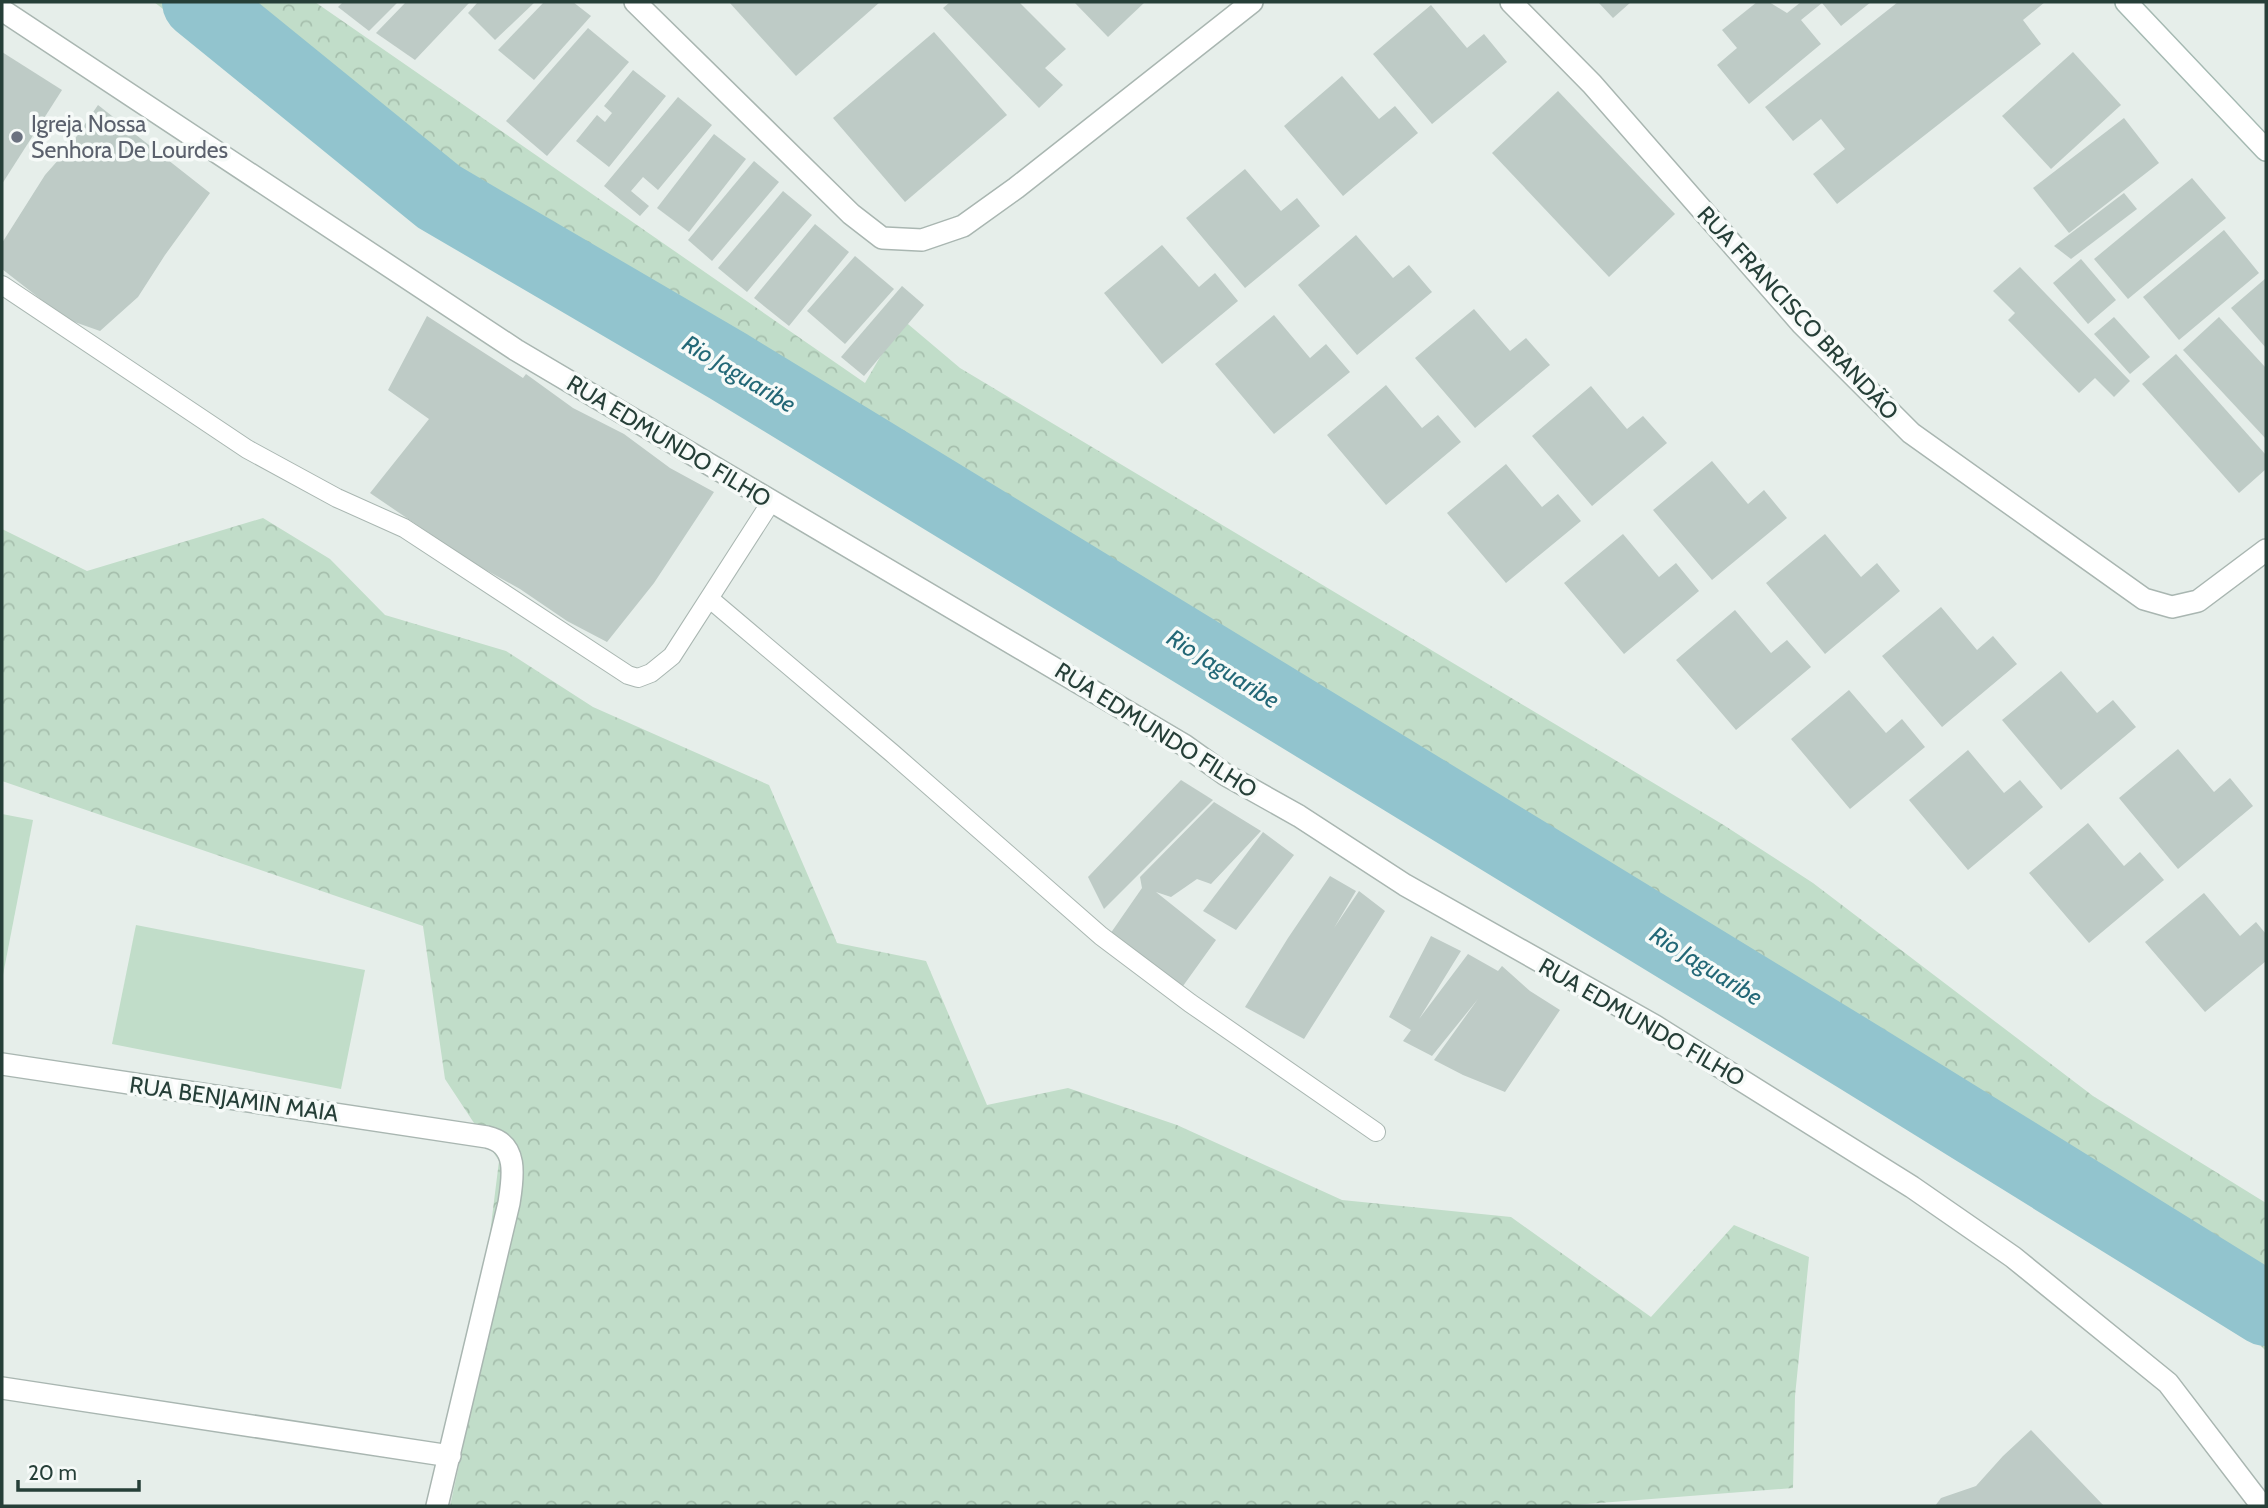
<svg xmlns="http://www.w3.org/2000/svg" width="2268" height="1508" viewBox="0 0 2268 1508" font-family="Cabin,sans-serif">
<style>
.forest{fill:url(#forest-crowns)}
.pitch{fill:#c1ddc9}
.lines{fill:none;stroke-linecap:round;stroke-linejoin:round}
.river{stroke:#92c4ce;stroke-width:74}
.building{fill:#becbc6}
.service-casing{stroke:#a9b6b1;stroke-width:20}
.minor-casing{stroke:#a9b6b1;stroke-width:24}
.secondary-casing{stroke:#a5b9b2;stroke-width:24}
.service{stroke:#fff;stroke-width:18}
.minor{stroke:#fff;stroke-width:21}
.secondary{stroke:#fff;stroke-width:21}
.worship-dot{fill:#6b7280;stroke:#f6faf8;stroke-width:2.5}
.labels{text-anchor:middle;stroke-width:7;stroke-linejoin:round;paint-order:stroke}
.worship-label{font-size:23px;fill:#5b616d;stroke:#f6faf8;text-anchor:start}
.street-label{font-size:23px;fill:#263f38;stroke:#f6faf8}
.water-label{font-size:24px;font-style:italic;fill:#236877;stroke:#f6faf8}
</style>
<defs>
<pattern id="forest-crowns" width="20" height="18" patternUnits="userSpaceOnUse" patternTransform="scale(1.75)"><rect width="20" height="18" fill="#c1ddc9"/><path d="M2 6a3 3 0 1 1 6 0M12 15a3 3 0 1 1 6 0" fill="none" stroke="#a6bfad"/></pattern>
</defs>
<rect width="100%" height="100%" fill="#e6eeea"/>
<!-- forest -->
<g class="forest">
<polygon points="154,2 315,2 865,383 902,319 960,368 1722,824 1813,883 2093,1096 2266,1203 2266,1351 2243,1328 1687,968 356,159"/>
<polygon points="263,518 330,559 385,615 506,651 593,707 769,785 837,943 926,961 987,1105 1068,1088 1177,1125 1342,1200 1511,1217 1651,1317 1734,1225 1809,1257 1795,1396 1793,1488 1561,1506 450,1506 464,1442 499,1161 445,1079 423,926 2,781 2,529 87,571"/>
</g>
<!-- pitch -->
<g class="pitch">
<polygon points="2,814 33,820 2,980"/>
<polygon points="136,925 365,970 341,1089 112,1044"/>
</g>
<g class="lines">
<!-- river -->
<polyline class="river" points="199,2 439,197 728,366 1859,1057 2266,1309"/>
</g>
<!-- building -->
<g class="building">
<polygon points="343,2 398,2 369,31 338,7"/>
<polygon points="406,2 470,2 415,60 376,33"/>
<polygon points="478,2 535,2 495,40 468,13"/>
<polygon points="544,2 573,2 591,16 534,80 498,50"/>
<polygon points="729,2 880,2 796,76"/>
<polygon points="950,2 1019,2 1066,49 1045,68 1063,85 1039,108 943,8"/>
<polygon points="1074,2 1145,2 1108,37"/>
<polygon points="1598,2 1631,2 1613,18"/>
<polygon points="1757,2 1769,2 1787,13 1801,2 1871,2 1841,26 1822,3 1801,20 1821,44 1749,104 1717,65 1737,48 1722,30"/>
<polygon points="1898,2 2045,2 2023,20 2041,44 1837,204 1813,174 1845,149 1821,119 1793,141 1765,107"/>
<polygon points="1431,5 1467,48 1484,34 1507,62 1432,124 1373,54"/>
<polygon points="588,28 629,62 547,156 506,121"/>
<polygon points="934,32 1007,115 905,202 833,118"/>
<polygon points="2,52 62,90 2,184"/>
<polygon points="2073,52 2121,105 2051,169 2002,116"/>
<polygon points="633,70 666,96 609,167 576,141 597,115 605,122 612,113 604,106"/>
<polygon points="1342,76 1379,119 1395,106 1418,133 1343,196 1284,126"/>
<polygon points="1558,91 1675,214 1609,277 1492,153"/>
<polygon points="678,97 712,125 658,190 643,177 631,191 649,206 640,216 604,186"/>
<polygon points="98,105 210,193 165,255 138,297 100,331 66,319 2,269 2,243 45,175 68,149"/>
<polygon points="2124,118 2159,163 2069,233 2033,188"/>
<polygon points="714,134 746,159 689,232 657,208"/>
<polygon points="754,161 779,182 712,261 688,240"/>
<polygon points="1245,169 1281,211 1297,198 1320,226 1245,288 1186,218"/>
<polygon points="2192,178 2226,218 2128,299 2094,259"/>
<polygon points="783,191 812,215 747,292 718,268"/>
<polygon points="2124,193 2137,209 2071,259 2054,246"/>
<polygon points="815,224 849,252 789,326 754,298"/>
<polygon points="2224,230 2259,273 2179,340 2143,297"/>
<polygon points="1356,235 1393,278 1409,265 1432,292 1357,355 1298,285"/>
<polygon points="1162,245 1199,287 1215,273 1238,301 1162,364 1104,293"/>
<polygon points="855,256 894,289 845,344 807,311"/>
<polygon points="2081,259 2116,300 2088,324 2053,283"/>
<polygon points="2020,267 2130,381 2114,397 2095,378 2079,393 2008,320 2015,313 1993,291"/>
<polygon points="2266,278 2266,348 2231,308"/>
<polygon points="902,286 924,305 864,376 841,357"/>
<polygon points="1474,309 1510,351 1526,338 1550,365 1475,428 1415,358"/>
<polygon points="1274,315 1310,358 1326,344 1350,372 1274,434 1215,364"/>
<polygon points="427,316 523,378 526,374 573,408 624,434 670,468 714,492 654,583 607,642 567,621 520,589 470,561 370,493 429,419 388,390"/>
<polygon points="2114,317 2150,357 2130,374 2094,334"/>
<polygon points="2219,317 2266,368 2266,439 2183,350"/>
<polygon points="2176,354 2266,455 2266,469 2239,493 2142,384"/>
<polygon points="1386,385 1422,428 1438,415 1461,442 1386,505 1327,435"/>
<polygon points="1591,386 1627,429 1643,416 1667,443 1592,506 1532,436"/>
<polygon points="1712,461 1748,504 1764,490 1787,518 1712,580 1653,510"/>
<polygon points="1506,464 1542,507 1558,494 1581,521 1506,583 1447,513"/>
<polygon points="1623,534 1659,577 1676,563 1699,591 1624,654 1564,583"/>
<polygon points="1825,534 1861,577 1877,563 1900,591 1825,654 1766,583"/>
<polygon points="1941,607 1977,650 1993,636 2017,664 1942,727 1882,656"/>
<polygon points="1735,610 1771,653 1787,640 1811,667 1736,730 1676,660"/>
<polygon points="2061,671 2097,713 2113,700 2136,727 2061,790 2002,720"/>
<polygon points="1849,690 1886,733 1902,719 1925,747 1850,809 1791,739"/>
<polygon points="2178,749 2214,792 2230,778 2253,806 2178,869 2119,798"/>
<polygon points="1968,750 2004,793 2020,780 2043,807 1968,870 1909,800"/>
<polygon points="1181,780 1213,800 1104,909 1088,877"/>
<polygon points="1214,802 1261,831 1211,884 1197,879 1171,897 1156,892 1216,940 1183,986 1108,937 1142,888 1140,877"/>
<polygon points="2088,823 2124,866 2140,852 2164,880 2089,943 2029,873"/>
<polygon points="1263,832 1294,855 1236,930 1203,911"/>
<polygon points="1330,876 1356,891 1334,928 1359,891 1385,911 1304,1039 1245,1007 1288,938"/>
<polygon points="2204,893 2240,936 2256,922 2266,934 2266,961 2205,1012 2145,942"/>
<polygon points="1431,936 1461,951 1419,1019 1468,954 1498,971 1502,966 1530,991 1560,1010 1505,1092 1463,1075 1434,1060 1478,999 1432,1056 1403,1041 1411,1030 1389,1017"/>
<polygon points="2031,1430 2104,1506 1935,1506 1941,1498 1976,1486 2003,1456"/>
</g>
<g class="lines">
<!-- service casing -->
<g class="service-casing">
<g id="service">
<polyline points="2,285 247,449 337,498 404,528 628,675 638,678 651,673 672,656 771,502"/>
<polyline points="710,599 892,753 1101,936 1190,1003 1376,1132"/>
</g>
</g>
<!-- minor casing -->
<g class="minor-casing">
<g id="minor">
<polyline points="635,2 851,214 882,238 922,240 963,226 1016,188 1252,2"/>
<polyline points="1511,2 1592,84 1802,324 1911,433 2144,599 2172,607 2198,601 2266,550"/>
<polyline points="2,10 516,350 1184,745 1226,775 1299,816 1405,885 1655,1026 1912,1187 2013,1257 2168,1383 2262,1506"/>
<path d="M2,1064L487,1137C519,1144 513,1178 509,1203L437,1506"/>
<polyline points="2,1388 450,1456"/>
</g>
</g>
<!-- secondary casing -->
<g class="secondary-casing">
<polyline id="secondary" points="2126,2 2266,150"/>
</g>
<!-- service -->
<use href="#service" class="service"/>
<!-- minor -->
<use href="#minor" class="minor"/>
<!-- secondary -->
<use href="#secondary" class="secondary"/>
</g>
<!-- markers -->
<circle class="worship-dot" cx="17" cy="137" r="7"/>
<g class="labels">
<!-- worship labels -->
<g class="worship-label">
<text x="31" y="132">Igreja Nossa<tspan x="31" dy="26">Senhora De Lourdes</tspan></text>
</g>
<!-- street labels -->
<g class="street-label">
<text transform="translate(1798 313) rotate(47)" y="8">RUA FRANCISCO BRANDÃO</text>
<text transform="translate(669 441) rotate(31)" y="8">RUA EDMUNDO FILHO</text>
<text transform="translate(1156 730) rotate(32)" y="8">RUA EDMUNDO FILHO</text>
<text transform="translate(1642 1022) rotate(30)" y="8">RUA EDMUNDO FILHO</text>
<text transform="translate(234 1099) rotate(8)" y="8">RUA BENJAMIN MAIA</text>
</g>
<!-- water labels -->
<g class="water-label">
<text transform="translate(739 374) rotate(31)" y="8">Rio Jaguaribe</text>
<text transform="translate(1223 669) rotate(32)" y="8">Rio Jaguaribe</text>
<text transform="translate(1706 966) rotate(32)" y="8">Rio Jaguaribe</text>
</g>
</g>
<!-- border -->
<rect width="2268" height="1508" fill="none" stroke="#263f38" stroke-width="7"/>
<!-- scale -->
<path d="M18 1480v10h121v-10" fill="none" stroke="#263f38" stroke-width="3.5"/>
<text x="28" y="1480" font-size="21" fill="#263f38" stroke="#f6faf8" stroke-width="5" paint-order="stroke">20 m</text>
</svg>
